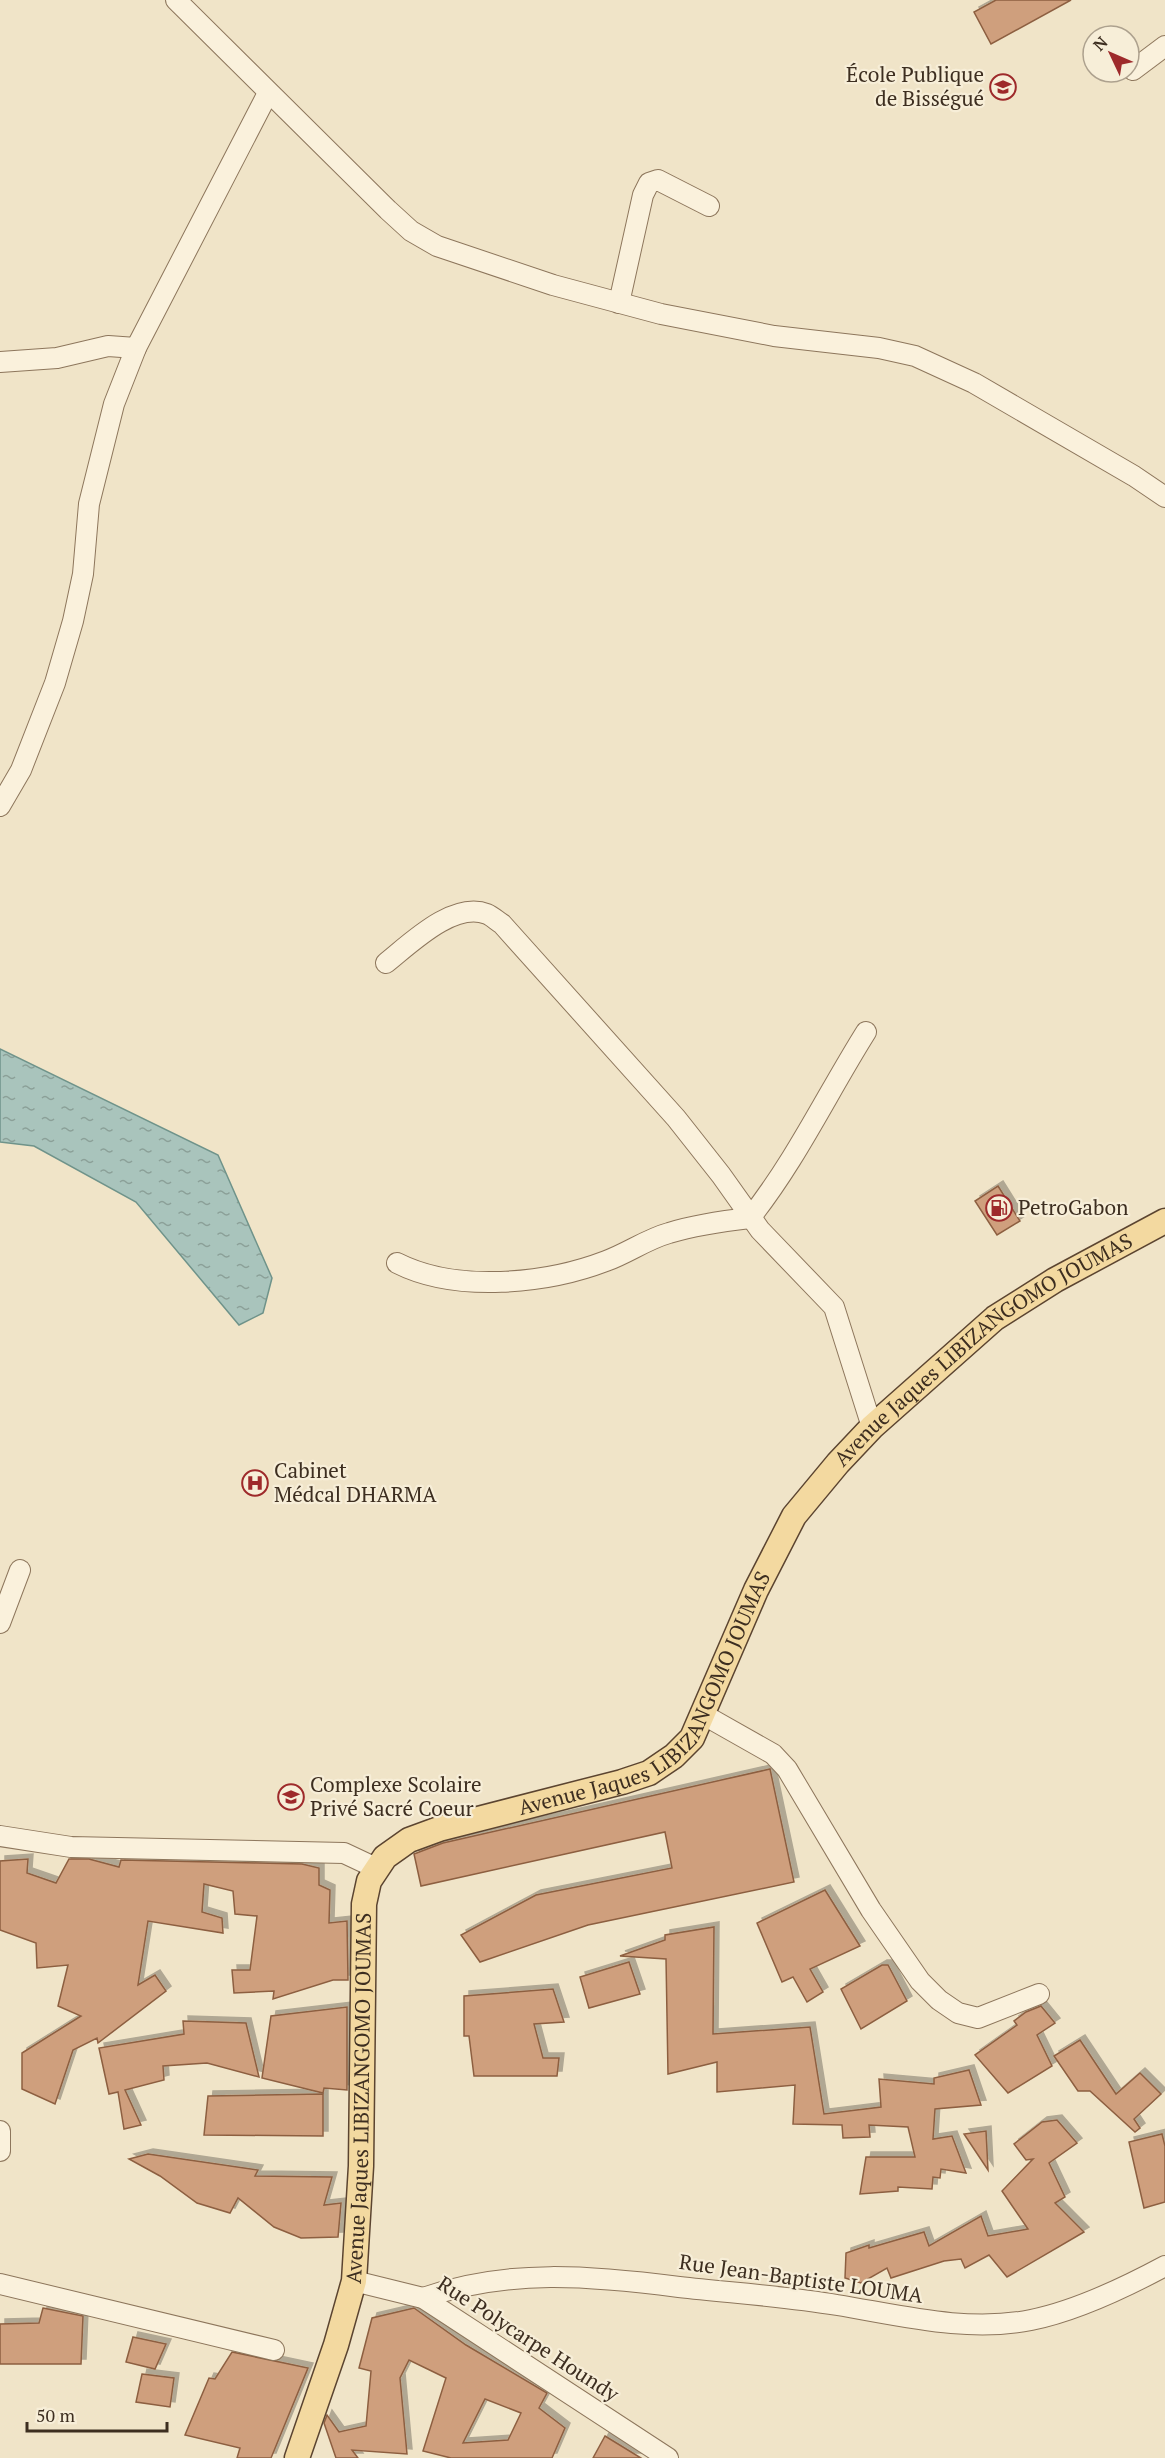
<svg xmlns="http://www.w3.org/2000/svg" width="1165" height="2458" viewBox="0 0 1165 2458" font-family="'PT Serif',serif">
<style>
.water{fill:url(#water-ripples);stroke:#6f938a;stroke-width:1.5}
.building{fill:#cf9f7d;stroke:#8d5f41;stroke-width:1.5;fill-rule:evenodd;filter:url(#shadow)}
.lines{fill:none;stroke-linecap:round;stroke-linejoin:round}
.minor-casing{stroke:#8d765c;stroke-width:22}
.major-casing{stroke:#5b4430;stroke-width:27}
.minor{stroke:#faf1dc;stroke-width:20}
.major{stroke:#f3d9a0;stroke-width:24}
.labels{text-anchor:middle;stroke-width:4.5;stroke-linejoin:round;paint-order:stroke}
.poi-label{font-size:21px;fill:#3d2e20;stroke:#f7eed8;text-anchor:start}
.street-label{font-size:21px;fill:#3d2e20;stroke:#f7eed8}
</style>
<defs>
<pattern id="water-ripples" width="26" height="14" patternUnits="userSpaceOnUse" patternTransform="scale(1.5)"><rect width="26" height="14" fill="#a9c4bc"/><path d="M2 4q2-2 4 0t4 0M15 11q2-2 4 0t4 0" fill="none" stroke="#8ba098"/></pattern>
<filter id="shadow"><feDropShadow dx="5" dy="-5" stdDeviation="0" flood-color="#0004"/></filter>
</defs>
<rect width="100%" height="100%" fill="#f0e4c8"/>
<!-- water -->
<polygon class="water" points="0,1049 218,1155 272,1278 263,1313 239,1325 136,1202 34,1146 0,1142"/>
<!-- building -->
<g class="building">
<polygon points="996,0 1071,0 991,44 974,12"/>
<polygon points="998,1186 1020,1221 997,1235 975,1201"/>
<polygon points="770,1769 794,1882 588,1925 480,1962 461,1935 536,1895 672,1868 665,1832 421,1886 414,1854 443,1843"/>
<polygon points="28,1859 27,1873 56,1883 69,1859 89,1859 119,1867 121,1860 302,1864 319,1868 319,1885 330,1890 329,1923 347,1921 348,1980 333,1980 273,1999 274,1991 234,1993 232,1970 250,1970 257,1916 235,1914 233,1891 204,1884 202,1912 222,1918 223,1933 148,1921 138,1985 155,1975 166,1991 98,2043 97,2038 73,2050 55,2104 22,2089 22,2053 81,2016 58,2006 68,1965 37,1968 36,1943 0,1930 0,1861"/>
<polygon points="825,1890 860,1946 810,1969 823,1992 807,2002 793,1977 782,1982 757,1923"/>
<polygon points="714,1927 713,2034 810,2027 824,2114 881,2107 879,2079 934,2084 934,2078 969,2070 981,2105 935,2109 933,2139 952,2136 966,2173 941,2169 940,2178 933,2177 932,2189 898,2187 898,2191 860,2194 866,2157 915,2157 908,2127 869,2125 870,2137 843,2138 842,2125 793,2124 795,2085 717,2092 717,2062 668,2074 666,1959 620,1956 665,1940 665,1935"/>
<polygon points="629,1962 640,1994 589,2008 580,1977"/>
<polygon points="882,1965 888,1965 907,2001 861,2029 841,1989"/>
<polygon points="553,1989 564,2022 534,2024 543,2058 559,2058 557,2076 474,2076 469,2036 464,2036 464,1996"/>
<polygon points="1041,2006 1055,2023 1037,2035 1052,2066 1008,2093 975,2055 1017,2025 1014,2021 1026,2012"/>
<polygon points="347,2007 347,2090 324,2088 323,2093 262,2078 271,2016"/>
<polygon points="183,2021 246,2023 259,2077 207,2063 163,2066 164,2080 125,2090 141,2125 124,2129 118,2092 109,2094 99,2048 184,2034"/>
<polygon points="1080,2040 1116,2094 1140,2073 1161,2094 1134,2119 1140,2128 1135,2132 1090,2091 1078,2091 1054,2056"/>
<polygon points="323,2094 323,2136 204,2135 208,2096"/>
<polygon points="1057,2120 1077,2143 1049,2163 1065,2197 1055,2203 1084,2232 1007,2277 989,2255 965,2268 961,2259 944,2261 891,2278 887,2268 861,2283 845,2278 846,2253 869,2245 869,2248 924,2232 929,2246 981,2216 988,2236 1028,2229 1002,2191 1033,2159 1026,2160 1014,2144 1042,2122"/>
<polygon points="986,2131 988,2170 964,2134"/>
<polygon points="1162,2134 1165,2146 1165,2202 1144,2208 1129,2142"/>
<polygon points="148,2154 258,2170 255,2176 332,2177 324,2205 341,2203 338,2237 301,2238 274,2227 238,2198 230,2213 197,2203 160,2176 129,2159"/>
<polygon points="43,2308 83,2316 81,2364 0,2364 0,2324 39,2323"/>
<path d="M414,2308L466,2345L547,2393L539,2408L565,2428L552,2458H451L423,2451L446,2378L409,2360L400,2378L407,2454L352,2450L358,2458H336L324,2423L327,2415L339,2432L366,2426L371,2371L359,2368L372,2318ZM485,2399L521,2413L508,2440L463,2443Z"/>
<polygon points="133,2337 166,2344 155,2369 126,2362"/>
<polygon points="232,2352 308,2368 271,2458 237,2458 240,2448 185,2435 209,2378 215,2379"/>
<polygon points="142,2374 174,2378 170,2407 136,2402"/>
<polygon points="605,2436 641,2458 593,2458"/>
</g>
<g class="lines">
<!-- minor casing -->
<g class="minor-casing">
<g id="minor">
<polyline points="176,0 388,210 411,231 437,246 553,285 661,314 774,336 879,348 915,356 974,383 1134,476 1165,497"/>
<polyline points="1133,70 1165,46"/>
<polyline points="619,303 643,195 649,183 658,180 709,206"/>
<polyline points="0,362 57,358 108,346 136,348"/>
<polyline points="0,806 21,770 55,683 73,621 83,574 89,504 114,404 136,348 268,93"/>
<path d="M386,963C410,944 453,901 487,914C492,916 497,921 502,924L676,1118L721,1175L760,1230L834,1307L872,1427"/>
<path d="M397,1263C456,1293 546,1284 606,1261C628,1253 647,1239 669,1233C695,1225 723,1221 750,1218C796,1160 827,1094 866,1032"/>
<polyline points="0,1623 20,1570"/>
<polyline points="704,1715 773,1754 787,1769 871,1910 920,1981 939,2000 958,2013 978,2018 1039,1994"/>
<polyline points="0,1836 71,1847 344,1853 378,1869"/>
<polyline points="0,2131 0,2151"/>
<polyline points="354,2281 423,2298 668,2458"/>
<polyline points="0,2284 274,2350"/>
<path d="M423,2298C508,2268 592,2276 679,2287C732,2293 784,2296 837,2305C899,2315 967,2333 1031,2320C1076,2311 1124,2288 1165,2266"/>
</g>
</g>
<!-- major casing -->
<g class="major-casing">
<g id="major">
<path id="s1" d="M297,2458L336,2345L354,2281L361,2166L364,1904L369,1881L385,1857L409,1840L439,1829L622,1782L649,1773L674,1756L692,1738L756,1590L794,1516L838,1463L872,1427L995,1318L1055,1280L1165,1221"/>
</g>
</g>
<!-- minor -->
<use href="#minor" class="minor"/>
<!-- major -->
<use href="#major" class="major"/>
</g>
<!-- icons -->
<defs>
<g id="school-ring" transform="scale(1.35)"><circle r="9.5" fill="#f7eed8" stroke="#9e2a2b" stroke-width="1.5"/><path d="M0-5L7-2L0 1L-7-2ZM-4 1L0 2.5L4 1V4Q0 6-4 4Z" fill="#9e2a2b"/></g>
<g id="fuel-ring" transform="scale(1.35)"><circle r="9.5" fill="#f7eed8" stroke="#9e2a2b" stroke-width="1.5"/><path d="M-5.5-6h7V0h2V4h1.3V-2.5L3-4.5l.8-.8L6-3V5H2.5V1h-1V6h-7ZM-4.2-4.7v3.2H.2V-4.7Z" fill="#9e2a2b"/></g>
<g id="hospital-ring" transform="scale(1.35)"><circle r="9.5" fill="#f7eed8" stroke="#9e2a2b" stroke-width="1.5"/><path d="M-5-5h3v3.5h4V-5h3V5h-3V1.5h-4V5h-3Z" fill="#9e2a2b"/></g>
</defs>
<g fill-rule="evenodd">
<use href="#school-ring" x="1003" y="87"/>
<use href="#fuel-ring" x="999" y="1208"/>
<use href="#hospital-ring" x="255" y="1483"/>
<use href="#school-ring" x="291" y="1797"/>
</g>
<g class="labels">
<!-- poi labels -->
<g class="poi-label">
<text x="984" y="82" text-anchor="end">École Publique<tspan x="984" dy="24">de Bisségué</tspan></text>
<text x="1018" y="1215">PetroGabon</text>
<text x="274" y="1478">Cabinet<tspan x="274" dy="24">Médcal DHARMA</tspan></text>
<text x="310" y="1792">Complexe Scolaire<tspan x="310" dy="24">Privé Sacré Coeur</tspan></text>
</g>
<!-- street labels -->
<g class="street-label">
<text dy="7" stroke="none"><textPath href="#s1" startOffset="1449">Avenue Jaques LIBIZANGOMO JOUMAS</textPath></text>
<text dy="7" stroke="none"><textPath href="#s1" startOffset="945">Avenue Jaques LIBIZANGOMO JOUMAS</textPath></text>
<text dy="7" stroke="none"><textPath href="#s1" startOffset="369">Avenue Jaques LIBIZANGOMO JOUMAS</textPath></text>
<text transform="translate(801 2279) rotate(8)" y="7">Rue Jean-Baptiste LOUMA</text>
<text transform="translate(528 2339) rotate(33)" y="7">Rue Polycarpe Houndy</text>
</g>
</g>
<!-- north arrow -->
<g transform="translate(1111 54) rotate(314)"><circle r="28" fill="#f7eed8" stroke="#ada18e" stroke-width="1.5"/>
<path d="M0-4.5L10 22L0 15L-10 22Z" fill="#9e2a2b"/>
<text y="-9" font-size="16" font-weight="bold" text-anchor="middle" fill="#3d2e20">N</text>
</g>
<!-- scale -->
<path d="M27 2422v9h140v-9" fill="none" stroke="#3d2e20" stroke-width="3"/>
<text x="36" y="2422" font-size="18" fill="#3d2e20" stroke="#f7eed8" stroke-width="4.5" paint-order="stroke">50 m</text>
</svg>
